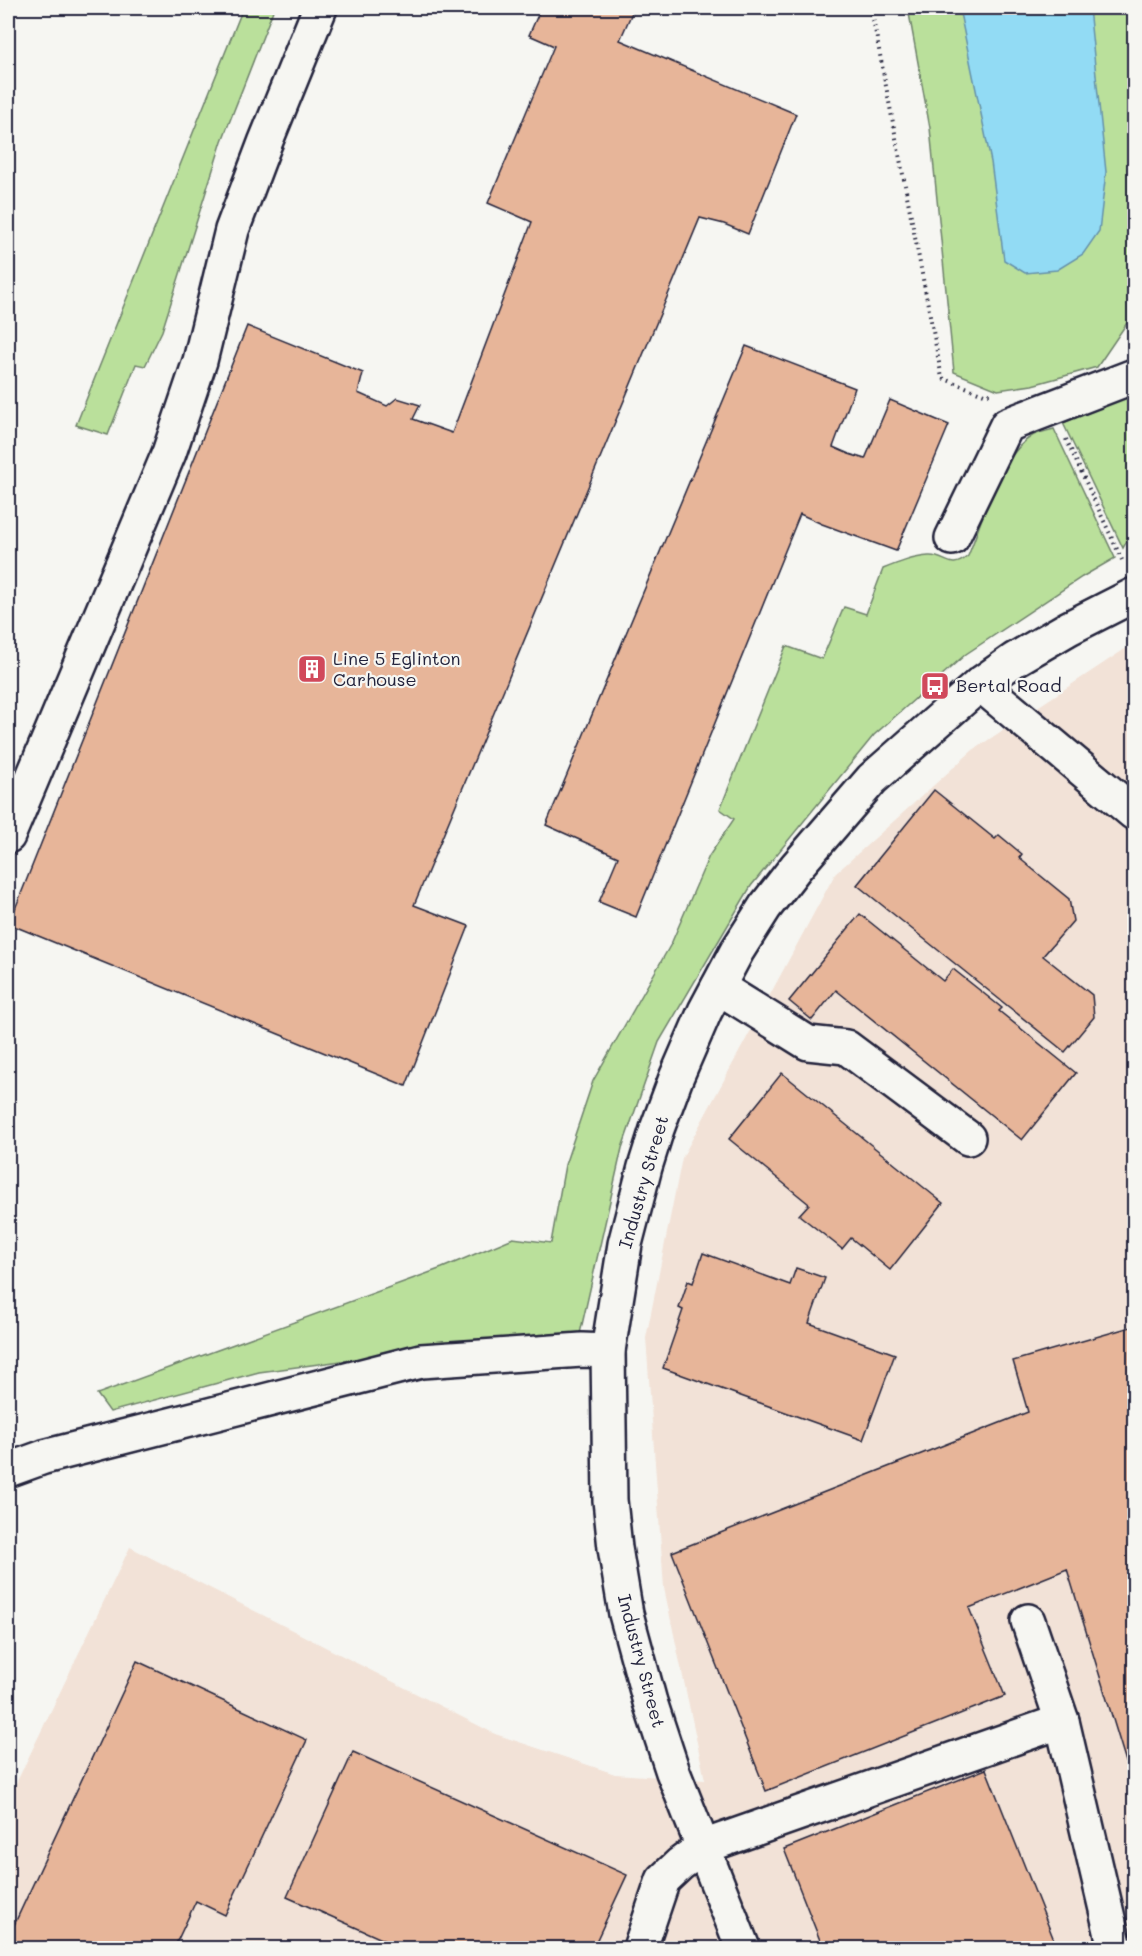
<svg xmlns="http://www.w3.org/2000/svg" width="1142" height="1956" viewBox="0 0 1142 1956" font-family="Mali,sans-serif">
<style>
.built{fill:#f2e2d7}
.green{fill:#bae09b;stroke:#6e816b;stroke-width:1.5}
.water{fill:#92dbf4;stroke:#6591aa;stroke-width:1.5}
.building{fill:#e7b599;stroke:#22223b;stroke-width:1.5}
.lines{fill:none;stroke-linecap:round;stroke-linejoin:round}
.minor-casing{stroke:#22223b;stroke-width:38}
.path{stroke:#22223b;stroke-width:4;stroke-dasharray:1.5 4.5;stroke-linecap:butt}
.minor{stroke:#f6f6f2;stroke-width:33}
.labels{text-anchor:middle;stroke-width:4.5;stroke-linejoin:round;paint-order:stroke}
.poi-label{font-size:18px;fill:#22223b;stroke:#f6f6f2;text-anchor:start}
.street-label{font-size:18px;fill:#22223b;stroke:#f6f6f2}
</style>
<rect width="100%" height="100%" fill="#f6f6f2"/>
<filter id="ink" filterUnits="userSpaceOnUse"><feTurbulence type="fractalNoise" baseFrequency=".0167" numOctaves="2"/><feDisplacementMap in="SourceGraphic" scale="12" xChannelSelector="R" yChannelSelector="G"/><feConvolveMatrix kernelMatrix="1 2 1 2 8 2 1 2 1" color-interpolation-filters="sRGB"/></filter>
<g filter="url(#ink)">
<!-- built -->
<polygon class="built" points="1134,643 1134,1948 8,1948 8,1800 130,1547 495,1734 615,1774 705,1780 664,1588 646,1338 682,1158 835,874 973,750"/>
<!-- green -->
<g class="green">
<polygon points="243,8 274,8 222,141 162,331 145,366 136,364 108,435 76,425"/>
<polygon points="908,8 1134,8 1134,315 1131,317 1097,367 1032,385 998,390 954,372 930,128"/>
<polygon points="1134,394 1134,528 1123,548 1063,423"/>
<path d="M1054,429L1115,558L1082,577L966,654L874,735L751,886L659,1042L622,1148L579,1338L424,1350L259,1372L110,1412L97,1394L442,1268L513,1238L551,1243L565,1165L593,1081L671,944L709,856L734,819L720,809L786,646L822,659L844,607L866,614L883,569C898,563 913,557 929,556C946,555 950,572 968,556C982,522 999,456 1032,436C1038,433 1047,431 1054,429Z"/>
</g>
<!-- water -->
<polygon class="water" points="959,8 1089,8 1106,172 1099,231 1083,254 1057,270 1025,273 1004,260 991,162"/>
<!-- building -->
<g class="building">
<polygon points="541,8 634,8 620,40 796,114 748,234 724,224 700,218 414,905 469,926 406,1086 9,924 247,326 363,373 358,393 387,406 397,398 420,405 413,419 452,433 532,222 488,203 554,46 529,35"/>
<polygon points="746,346 855,388 833,447 849,454 865,459 890,400 949,425 896,551 822,524 800,514 636,917 599,902 618,857 546,825"/>
<polygon points="934,790 995,839 999,835 1022,854 1019,858 1069,899 1073,921 1043,956 1092,995 1094,1017 1065,1052 857,885"/>
<polygon points="860,914 943,981 953,969 1002,1008 999,1011 1076,1073 1022,1140 836,990 812,1020 789,1001"/>
<polygon points="782,1073 943,1203 890,1270 851,1238 842,1249 799,1215 809,1204 729,1139"/>
<polygon points="703,1253 790,1285 796,1268 825,1278 809,1323 895,1354 863,1440 663,1368 683,1310 679,1308 688,1281 693,1283"/>
<polygon points="1134,1326 1134,1788 1067,1569 969,1608 1005,1696 766,1791 672,1552 1028,1412 1013,1361"/>
<polygon points="137,1661 307,1740 225,1915 196,1901 174,1948 8,1948 8,1938"/>
<polygon points="353,1752 627,1875 593,1948 402,1948 287,1897"/>
<polygon points="986,1769 1054,1940 1032,1948 823,1948 784,1849"/>
</g>
<g class="lines">
<!-- minor casing -->
<g class="minor-casing">
<g id="minor">
<polyline points="952,538 1007,425 1134,376"/>
<polyline points="980,684 1134,813"/>
<polyline points="8,836 169,453 200,361 232,230 265,143 320,8"/>
<polyline points="718,987 808,1043 846,1047 968,1138"/>
<polyline points="8,1470 44,1457 421,1361 582,1350 608,1351"/>
<polyline points="1028,1621 1062,1721"/>
<polyline points="640,1948 663,1880 680,1864 703,1847 1062,1721 1115,1948"/>
<polyline points="743,1948 673,1772 650,1702 626,1614 615,1548 610,1500 608,1351 625,1244 645,1167 657,1129 676,1078 705,1011 737,951 765,907 796,867 872,779 980,684 1014,660 1069,628 1134,595"/>
</g>
</g>
<!-- path -->
<g class="path">
<polyline points="871,8 942,378 984,394 993,394"/>
<polyline points="1066,439 1122,560"/>
</g>
<!-- minor -->
<use href="#minor" class="minor"/>
</g>
</g>
<!-- icons -->
<defs>
<g id="building-square" transform="scale(1.5)"><rect x="-9" y="-9" width="18" height="18" rx="4" fill="#d1495b" stroke="#f6f6f2"/><path d="M-4-6H4V6H1V3H-1V6H-4ZM-2.5-4.3h1.7v1.8h-1.7ZM.8-4.3h1.7v1.8H.8ZM-2.5-1h1.7V.8h-1.7ZM.8-1h1.7V.8H.8Z" fill="#fff"/></g>
<g id="bus-square" transform="scale(1.5)"><rect x="-9" y="-9" width="18" height="18" rx="4" fill="#d1495b" stroke="#f6f6f2"/><path d="M-5-6H5V4H4V6H2V4H-2V6H-4V4H-5ZM-3.5-4V0h7V-4ZM-3.5 1.2v1.5H-2V1.2ZM2 1.2v1.5H3.5V1.2Z" fill="#fff"/></g>
</defs>
<g fill-rule="evenodd">
<use href="#building-square" x="312" y="669"/>
<use href="#bus-square" x="935" y="686"/>
</g>
<g class="labels">
<!-- poi labels -->
<g class="poi-label">
<text x="333" y="665">Line 5 Eglinton<tspan x="333" dy="21">Carhouse</tspan></text>
<text x="956" y="692">Bertal Road</text>
</g>
<!-- street labels -->
<g class="street-label">
<text transform="translate(644 1182) rotate(-74)" y="6">Industry Street</text>
<text transform="translate(641 1661) rotate(75)" y="6">Industry Street</text>
</g>
</g>
<!-- margin -->
<rect width="1142" height="1956" fill="none" stroke="#f6f6f2" stroke-width="30"/>
<rect x="15" y="15" width="1112" height="1926" fill="none" stroke="#22223b" stroke-width="2" filter="url(#ink)"/>
</svg>
